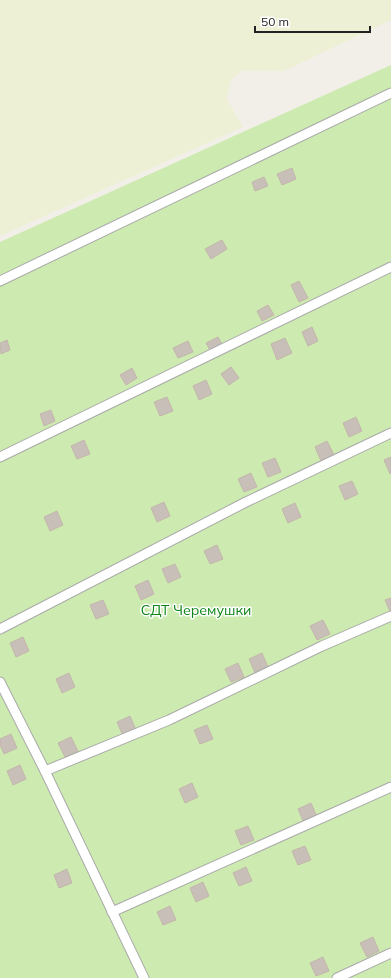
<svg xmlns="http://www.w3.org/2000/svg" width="391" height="978" viewBox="0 0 391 978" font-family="Mulish,sans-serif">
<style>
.farmland{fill:#eef0d5}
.grass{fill:#cdebb0}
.building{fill:#c7bfb8;stroke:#c4b6ab}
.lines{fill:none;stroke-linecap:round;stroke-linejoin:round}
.service-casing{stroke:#a9a9a9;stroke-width:11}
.service{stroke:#fff;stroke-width:9}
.labels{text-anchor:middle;stroke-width:3;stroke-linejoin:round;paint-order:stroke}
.park-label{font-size:14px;fill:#0c8416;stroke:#fff}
</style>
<rect width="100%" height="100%" fill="#f2efe9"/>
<!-- farmland -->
<polygon class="farmland" points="0,0 391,0 391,20 284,71 241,71 231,80 227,99 243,127 0,236"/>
<!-- grass -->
<polygon class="grass" points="391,65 391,978 0,978 0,242"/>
<!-- building -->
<g class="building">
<polygon points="292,168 296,179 282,185 277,174"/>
<polygon points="264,177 268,186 255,191 252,182"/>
<polygon points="222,240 227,249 211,259 205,249"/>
<polygon points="299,281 308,298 299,302 291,285"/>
<polygon points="268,305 274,315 262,321 257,311"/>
<polygon points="312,327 318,341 308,346 302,332"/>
<polygon points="218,337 222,344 210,350 206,343"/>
<polygon points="285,338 292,353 277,360 271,344"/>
<polygon points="7,340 10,350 1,354 0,343"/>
<polygon points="188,341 193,352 178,358 173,348"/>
<polygon points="231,367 239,378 229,385 221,374"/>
<polygon points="132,368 137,378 126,385 120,375"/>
<polygon points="206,380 212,394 199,400 193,386"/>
<polygon points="167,397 173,411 160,416 154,402"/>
<polygon points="51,410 55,421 44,426 40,414"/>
<polygon points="356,417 362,431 349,437 343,423"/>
<polygon points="84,440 90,454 77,459 71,446"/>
<polygon points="327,441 334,455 321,461 315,447"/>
<polygon points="391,457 391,473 390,474 384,460"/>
<polygon points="275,458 281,472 268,477 262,463"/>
<polygon points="251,473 257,487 244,492 238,479"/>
<polygon points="352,481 358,494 345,500 339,486"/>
<polygon points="164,502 170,516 157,522 151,508"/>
<polygon points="295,503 301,517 288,523 282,509"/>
<polygon points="57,511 63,525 50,531 44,517"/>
<polygon points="217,545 223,559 210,564 204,551"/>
<polygon points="175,564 181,577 168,583 162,569"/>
<polygon points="148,580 154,594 141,600 135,586"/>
<polygon points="391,598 391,614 385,600"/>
<polygon points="103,600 109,614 96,619 90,605"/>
<polygon points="323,620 330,634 317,640 310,626"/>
<polygon points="23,637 29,651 16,657 10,643"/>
<polygon points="262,653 268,667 255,673 249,659"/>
<polygon points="238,663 244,677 231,682 225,669"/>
<polygon points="69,673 75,687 62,693 56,679"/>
<polygon points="130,716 136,730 123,736 117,722"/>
<polygon points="207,725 213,739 200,744 194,730"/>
<polygon points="11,734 17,748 4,754 0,745 0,739"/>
<polygon points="71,737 78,751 65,757 58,743"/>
<polygon points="20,765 26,779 13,785 7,771"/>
<polygon points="192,783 198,797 185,803 179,789"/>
<polygon points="311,803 317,817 304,823 298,809"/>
<polygon points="248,826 254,840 241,845 235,831"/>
<polygon points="305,846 311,860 298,865 292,851"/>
<polygon points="246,867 252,881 239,886 233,873"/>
<polygon points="67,869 72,883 59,888 54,875"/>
<polygon points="203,882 209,896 196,902 190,888"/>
<polygon points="170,906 176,920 163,925 157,912"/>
<polygon points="373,937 379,951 367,957 360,943"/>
<polygon points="323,957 329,971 316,976 310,963"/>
</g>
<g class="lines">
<!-- service casing -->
<g class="service-casing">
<g id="service">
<polyline points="0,281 391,93"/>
<polyline points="0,457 391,267"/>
<polyline points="0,629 246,502 391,433"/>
<polyline points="0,682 45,771 144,978"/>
<polyline points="45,771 169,720 322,646 391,616"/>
<polyline points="112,912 391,787"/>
<polyline points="337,978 391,953"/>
</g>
</g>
<!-- service -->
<use href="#service" class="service"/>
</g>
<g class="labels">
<!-- park labels -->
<g class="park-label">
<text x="196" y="615">СДТ Черемушки</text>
</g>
</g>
<!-- scale -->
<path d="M255 26v6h115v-6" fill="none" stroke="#222222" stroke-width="2"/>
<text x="261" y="26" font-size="12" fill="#222222" stroke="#ffffff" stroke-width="3" paint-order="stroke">50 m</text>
</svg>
